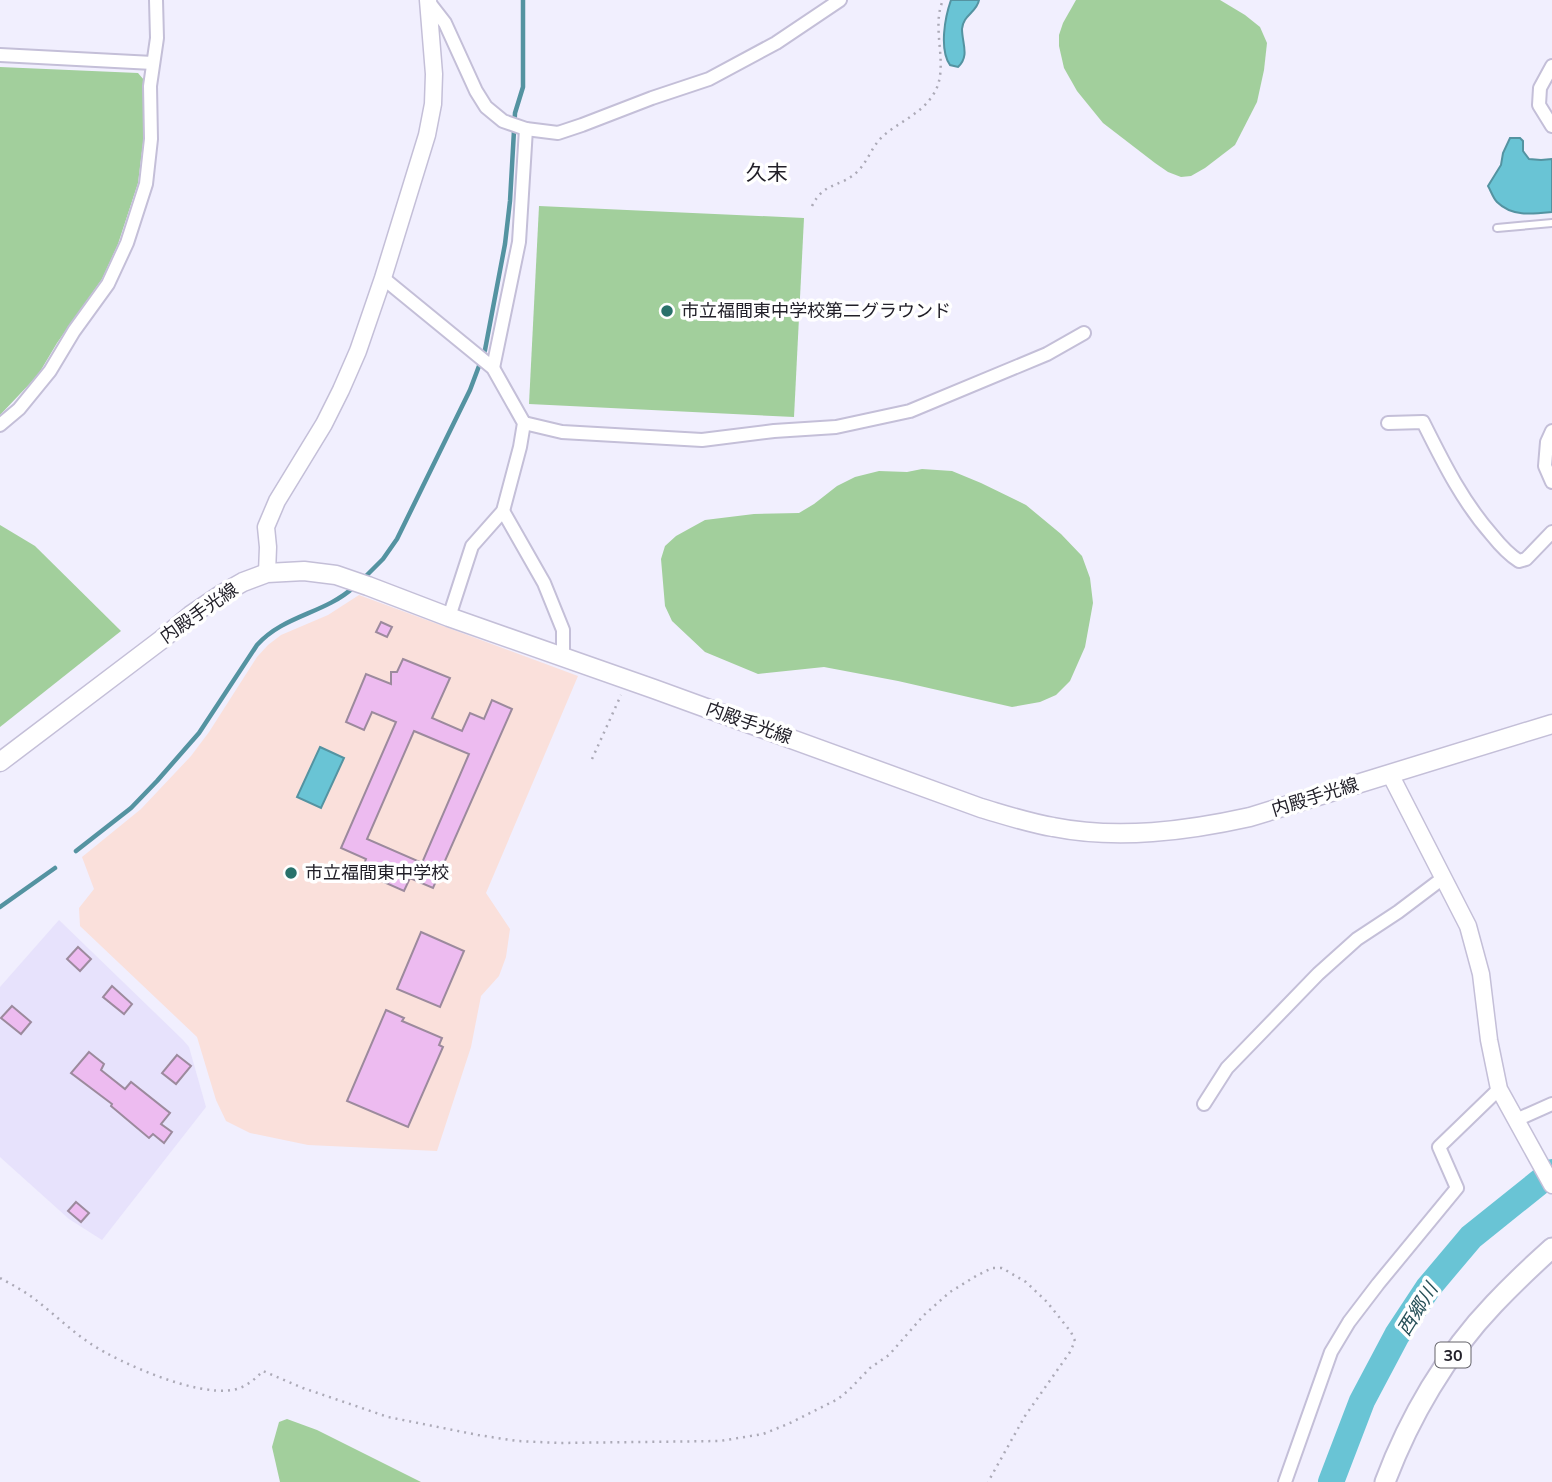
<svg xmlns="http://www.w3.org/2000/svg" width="1552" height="1482" viewBox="0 0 1552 1482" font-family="'Nunito Sans','Noto Sans JP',sans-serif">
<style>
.built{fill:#e7e2fc}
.education{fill:#fae0db}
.green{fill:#a2cf9c}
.water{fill:#69c4d5;stroke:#5493a1;stroke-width:2}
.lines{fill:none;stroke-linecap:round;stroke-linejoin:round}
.stream{stroke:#5493a1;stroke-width:4.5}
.river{stroke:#69c4d5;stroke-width:26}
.building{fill:#edbbf0;stroke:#9c8a9d;stroke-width:2;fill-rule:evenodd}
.service-casing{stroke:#c4bfd8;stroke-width:10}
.minor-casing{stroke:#c4bfd8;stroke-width:16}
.tertiary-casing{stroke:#c4bfd8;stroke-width:19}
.secondary-casing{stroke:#c4bfd8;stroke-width:21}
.primary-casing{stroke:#c4bfd8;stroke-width:23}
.path{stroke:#acaab7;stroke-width:2.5;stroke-dasharray:2 5;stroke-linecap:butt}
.service{stroke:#fff;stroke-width:6}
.minor{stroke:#fff;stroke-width:12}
.tertiary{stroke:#fff;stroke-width:16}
.secondary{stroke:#fff;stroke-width:18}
.primary{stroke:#fff;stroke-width:19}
.poi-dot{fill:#29716a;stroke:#fff;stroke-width:2.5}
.labels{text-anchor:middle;stroke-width:7;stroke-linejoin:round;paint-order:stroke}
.shield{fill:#fff;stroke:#646369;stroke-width:2}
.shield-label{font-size:16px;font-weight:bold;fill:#222029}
.poi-label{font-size:18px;fill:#222029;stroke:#fff;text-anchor:start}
.street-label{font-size:18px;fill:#222029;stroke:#fff}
.water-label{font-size:19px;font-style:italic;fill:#275058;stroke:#fff}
.quarter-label{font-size:21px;fill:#222029;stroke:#fff}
</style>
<rect width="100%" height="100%" fill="#f1effe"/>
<!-- built -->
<polygon class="built" points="59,920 183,1040 189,1047 206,1107 102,1240 69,1219 0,1157 0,987"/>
<!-- education -->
<polygon class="education" points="359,595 578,676 486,893 510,929 506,957 499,976 481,996 471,1047 437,1151 308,1145 250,1133 226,1121 216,1100 197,1037 80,926 79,908 94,889 82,857 141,809 191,756 209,732 257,657 268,645 281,635 328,615"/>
<!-- green -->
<g class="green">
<polygon points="1076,0 1220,0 1245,15 1260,27 1267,43 1264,70 1257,102 1235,145 1205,168 1191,176 1181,177 1168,172 1155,163 1103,123 1077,91 1064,68 1059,46 1059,35 1063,23"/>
<polygon points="0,67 138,73 144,80 143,143 138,183 118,244 102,279 57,343 38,375 0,415"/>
<polygon points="539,206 804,218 794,417 529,404"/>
<polygon points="922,469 952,471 981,483 1026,505 1061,534 1082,556 1090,578 1093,603 1085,647 1070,681 1056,695 1040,702 1012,707 898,681 824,667 758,674 705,652 672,621 665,606 661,559 665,546 676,536 705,520 754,514 799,513 814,504 837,486 855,477 879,471 907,472"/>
<polygon points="0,525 35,546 121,631 0,727"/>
<polygon points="287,1419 317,1430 421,1482 280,1482 272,1447 279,1422"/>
</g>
<!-- water -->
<g class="water">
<path d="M951,0H979C977,12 963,15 962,29C962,43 970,56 958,67L950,65C939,49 945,17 951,0Z"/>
<path d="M1510,138H1520L1523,141V151L1529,159L1541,160L1552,159V212C1533,214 1512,217 1497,202C1493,198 1491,191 1488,186L1501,165L1503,153Z"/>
<polygon points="320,747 344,758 321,808 297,797"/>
</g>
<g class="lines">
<!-- stream -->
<g class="stream">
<polyline points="363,579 383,559 397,539 470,390 485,350 505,244 510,201 515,113 523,87 523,0"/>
<path d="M76,851L131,808L157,781L199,733L257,645C284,615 324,614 354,587"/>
<polyline points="0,907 55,868"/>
</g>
<!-- river -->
<polyline class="river" points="1331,1482 1362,1401 1397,1335 1428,1288 1471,1237 1552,1172"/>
</g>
<!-- building -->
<g class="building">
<polygon points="381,622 392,627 387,637 376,632"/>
<path d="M403,659L450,678L432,718L462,731L470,713L484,719L492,700L512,709L433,888L410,878L404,891L361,872L366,859L341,848L396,722L372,712L364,730L346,722L366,674L391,684V672H397ZM414,731L469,754L422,863L367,839Z"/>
<polygon points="421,932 464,951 440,1007 397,989"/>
<polygon points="78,947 91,959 80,971 67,959"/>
<polygon points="112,986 132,1004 124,1014 103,997"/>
<polygon points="12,1006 31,1022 21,1034 1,1018"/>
<polygon points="386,1010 404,1018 402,1021 442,1038 439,1045 443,1047 408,1127 347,1101"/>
<polygon points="89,1052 104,1064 101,1070 125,1089 131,1082 170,1113 161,1124 172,1132 164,1143 153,1134 149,1138 111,1106 112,1104 71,1073"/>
<polygon points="177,1055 191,1066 176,1084 162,1073"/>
<polygon points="76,1202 89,1213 81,1222 68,1211"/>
</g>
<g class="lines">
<!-- service casing -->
<g class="service-casing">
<polyline id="service" points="1497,228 1552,223"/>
</g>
<!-- minor casing -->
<g class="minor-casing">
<g id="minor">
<polyline points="428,1 445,23 476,91 486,107 503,121 526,129 558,133 582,125 652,98 709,79 776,43 840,0"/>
<polyline points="0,55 153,63"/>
<polyline points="1552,66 1540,88 1539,105 1552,126"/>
<polyline points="383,278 493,368 524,423 520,447 503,511 472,546 449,617"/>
<polyline points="493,368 519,242 526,129"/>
<polyline points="524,423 562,432 702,440 774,431 836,427 910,411 1047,354 1084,333"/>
<path d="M1388,423L1423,422C1443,462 1462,501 1492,535C1500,545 1508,554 1519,561L1526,559L1552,532"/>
<polyline points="0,425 19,409 50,371 74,331 108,284 127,243 146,184 151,139 150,86 157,38 156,0"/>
<polyline points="1552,431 1547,442 1545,466 1552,482"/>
<polyline points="503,511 544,583 563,630 563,657"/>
<polyline points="1204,1104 1227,1068 1318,974 1357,939 1398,912 1443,878"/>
<polyline points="1516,1120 1552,1104"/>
<polyline points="1285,1482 1331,1352 1349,1322 1378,1284 1457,1188 1439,1147 1499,1089"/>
</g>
</g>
<!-- tertiary casing -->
<g class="tertiary-casing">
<g id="tertiary">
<polyline points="267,573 268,547 266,527 277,501 324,424 341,390 358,351 383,278 427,135 433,104 434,74 428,0"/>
<polyline points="1390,774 1468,926 1481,974 1489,1040 1499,1089 1552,1185"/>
</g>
</g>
<!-- secondary casing -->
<g class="secondary-casing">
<path id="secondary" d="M0,762L161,640L191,615L222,594L243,582L267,573L304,571L336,575L368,586L449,617L654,689L981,808C1005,815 1029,823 1053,827C1118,840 1187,831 1250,817L1552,724"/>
</g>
<!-- primary casing -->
<g class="primary-casing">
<path id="primary" d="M1385,1482C1409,1418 1446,1354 1494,1304C1512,1285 1532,1266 1552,1248"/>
</g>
<!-- path -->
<g class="path">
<path d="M812,206C824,181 841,188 858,171C868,161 872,146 883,136C899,122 921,114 933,95C951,68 930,30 943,0"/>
<polyline points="592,759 621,695"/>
<path d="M0,1278C11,1284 22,1290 32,1297C52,1312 70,1330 91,1344C122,1364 195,1396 232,1390C245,1388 254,1380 263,1371L303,1388L388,1417L478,1435L517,1441L559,1443L720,1441L763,1434L788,1424L838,1399L849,1390L870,1368L889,1355L924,1315L950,1292L976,1276L992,1268H1002L1026,1282L1047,1302L1071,1332L1075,1341L1070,1352L1025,1416L988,1482"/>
</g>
<!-- service -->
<use href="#service" class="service"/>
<!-- minor -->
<use href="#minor" class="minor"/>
<!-- tertiary -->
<use href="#tertiary" class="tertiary"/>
<!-- secondary -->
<use href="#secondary" class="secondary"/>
<!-- primary -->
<use href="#primary" class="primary"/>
</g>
<!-- markers -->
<g class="poi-dot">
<circle cx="667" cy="311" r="7"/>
<circle cx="291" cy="873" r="7"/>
</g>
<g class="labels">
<!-- shield labels -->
<rect class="shield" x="1435.5" y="1342.5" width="35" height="25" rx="5"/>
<g class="shield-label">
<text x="1453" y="1361">30</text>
</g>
<!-- poi labels -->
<g class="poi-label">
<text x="681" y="317">市立福間東中学校第二グラウンド</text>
<text x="305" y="879">市立福間東中学校</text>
</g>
<!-- street labels -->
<g class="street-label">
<text transform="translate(199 613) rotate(-35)" y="6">内殿手光線</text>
<text transform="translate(749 723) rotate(20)" y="6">内殿手光線</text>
<text transform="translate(1315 797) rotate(-17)" y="6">内殿手光線</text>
</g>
<!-- water labels -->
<g class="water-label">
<text transform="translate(1417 1309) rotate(-58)" y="7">西郷川</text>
</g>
<!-- quarter labels -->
<g class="quarter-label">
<text x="767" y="180">久末</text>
</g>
</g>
</svg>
